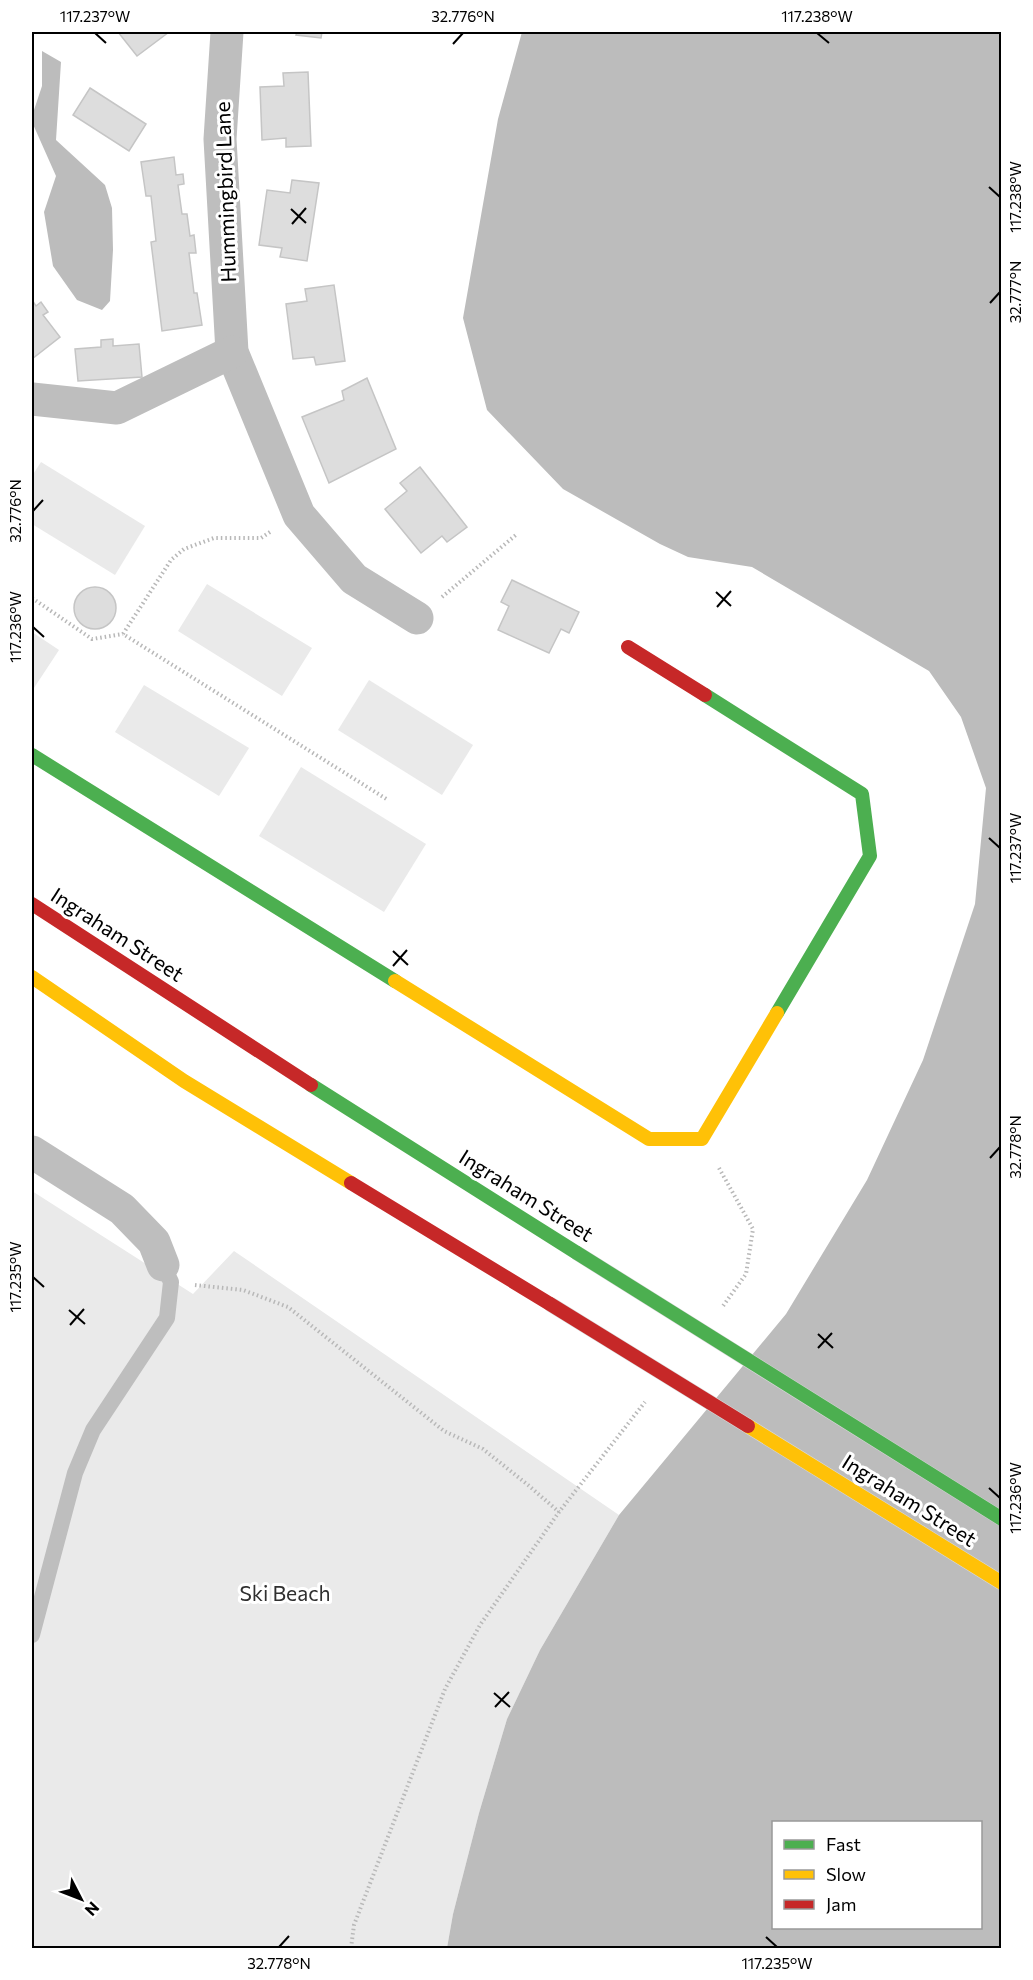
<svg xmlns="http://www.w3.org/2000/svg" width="1033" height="1980" viewBox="0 0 1033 1980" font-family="Commissioner,sans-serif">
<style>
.green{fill:#eaeaea}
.water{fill:#bcbcbc;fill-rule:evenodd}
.building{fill:#ddd;stroke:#c5c5c5;stroke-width:1.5}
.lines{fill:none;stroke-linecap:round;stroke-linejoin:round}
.path{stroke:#b8b8b8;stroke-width:4;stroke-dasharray:1.5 3;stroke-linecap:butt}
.lane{stroke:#bebebe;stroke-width:16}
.street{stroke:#bebebe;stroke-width:33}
.fast{stroke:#4caf50;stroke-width:14}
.slow{stroke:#ffc107;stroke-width:14}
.jam{stroke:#c62828;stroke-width:14}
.fast-bridge-casing{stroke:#dbdbdb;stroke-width:15;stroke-linecap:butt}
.slow-bridge-casing{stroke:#dbdbdb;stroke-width:15;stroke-linecap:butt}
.jam-bridge-casing{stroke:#dbdbdb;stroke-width:15;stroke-linecap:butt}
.fast-bridge{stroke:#4caf50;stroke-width:14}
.slow-bridge{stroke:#ffc107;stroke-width:14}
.jam-bridge{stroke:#c62828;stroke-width:14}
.ticks{fill:none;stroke:#000;stroke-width:2}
.labels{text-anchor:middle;stroke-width:6;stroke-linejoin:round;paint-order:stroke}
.street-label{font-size:21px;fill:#000;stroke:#fff}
.park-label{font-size:21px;fill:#303030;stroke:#fff}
.neatline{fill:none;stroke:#000;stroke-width:2}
.ticks-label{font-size:15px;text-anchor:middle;fill:#000}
</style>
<rect width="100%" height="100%" fill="#fff"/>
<!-- green -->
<g class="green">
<polygon points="41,462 145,526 115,575 32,524 32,476"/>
<polygon points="207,584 312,648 282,696 178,631"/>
<polygon points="32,632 59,650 32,691"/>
<polygon points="369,680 473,745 442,795 338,730"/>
<polygon points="144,685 249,748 219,796 115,732"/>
<polygon points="301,767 426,844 384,912 259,836"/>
<polygon points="32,1191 193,1294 234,1251 619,1515 540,1650 507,1719 479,1813 453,1914 447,1948 32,1948"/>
</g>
<!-- water -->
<g class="water">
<path d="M522,32H1001V1948H447L453,1914L479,1813L507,1719L540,1650L619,1515L786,1314L867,1180L923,1060L975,904L986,788L961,717L929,671L752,567L688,557L660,544L563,489L487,410L463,318L498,119ZM774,1822H980V1928H774Z"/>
<polygon points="42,51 61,62 56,140 105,185 112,208 113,250 110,301 102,310 77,300 53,266 44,212 56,176 32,122 32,116 42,86"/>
</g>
<!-- building -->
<g class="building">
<polygon points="118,32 169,32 137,56"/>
<polygon points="297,32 322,32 321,38 296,35"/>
<polygon points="308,72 311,146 286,147 286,138 262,140 260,87 284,86 283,73"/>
<polygon points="90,88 146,124 129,151 73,115"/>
<polygon points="174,157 176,175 183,174 184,184 178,185 182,214 187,214 190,236 194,235 196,253 189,253 194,293 197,293 202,325 162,331 151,242 156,241 151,196 146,196 141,162"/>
<polygon points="292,180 319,183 307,261 280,257 282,248 259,245 267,190 290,193"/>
<polygon points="334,285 345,361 316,365 314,357 293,359 286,304 307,301 305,289"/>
<polygon points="32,300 36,306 41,302 48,312 43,315 60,337 32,359"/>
<polygon points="113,339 113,346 139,344 142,377 78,381 75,349 101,347 101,340"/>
<polygon points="367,378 396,449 329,483 302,417 344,400 342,391"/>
<polygon points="420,467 467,527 447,542 442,536 421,553 385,509 407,491 400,483"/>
<polygon points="512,580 579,612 569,633 561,629 549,653 498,630 509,606 501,602"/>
<circle cx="95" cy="608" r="21"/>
</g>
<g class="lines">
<!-- path -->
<g class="path">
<polyline points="270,532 261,538 214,538 184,549 171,560 123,634 388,800"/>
<polyline points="442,597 517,534"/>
<polyline points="32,598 92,639 123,634"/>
<polyline points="719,1168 753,1229 746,1274 723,1306"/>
<polyline points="195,1285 243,1290 288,1307 444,1431 483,1449 528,1485 559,1512"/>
<polyline points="351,1948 354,1925 445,1689 480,1625 559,1512 645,1402"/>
</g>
<!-- lane -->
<polyline class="lane" points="32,1635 75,1473 93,1430 167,1318 171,1282 163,1265"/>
<!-- street -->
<g class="street">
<polyline points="227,32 220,139 232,352 299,515 354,579 417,618"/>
<polyline points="32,399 117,408 232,352"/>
<polyline points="32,1152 122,1209 154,1242 163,1265"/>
</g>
<!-- fast -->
<g class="fast">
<polyline points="705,695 862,794 870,856 777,1013"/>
<polyline points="32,755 395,981"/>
<polyline points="311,1085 577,1253"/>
</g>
<!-- slow -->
<g class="slow">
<polyline points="32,977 184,1081 351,1183"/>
<polyline points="395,981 649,1139 702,1139 777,1013"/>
</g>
<!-- jam -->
<g class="jam">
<polyline points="628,647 705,695"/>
<polyline points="32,904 311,1085"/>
<polyline points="351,1183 550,1304"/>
</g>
<!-- fast-bridge casing -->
<g class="fast-bridge-casing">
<polyline id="fast-bridge" points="577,1253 1002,1519"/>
</g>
<!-- slow-bridge casing -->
<g class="slow-bridge-casing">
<polyline id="slow-bridge" points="748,1426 1002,1583"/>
</g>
<!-- jam-bridge casing -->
<g class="jam-bridge-casing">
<polyline id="jam-bridge" points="550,1304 748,1426"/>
</g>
<!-- fast-bridge -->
<use href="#fast-bridge" class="fast-bridge"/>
<!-- slow-bridge -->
<use href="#slow-bridge" class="slow-bridge"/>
<!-- jam-bridge -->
<use href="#jam-bridge" class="jam-bridge"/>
</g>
<!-- ticks -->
<path class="ticks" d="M95,33L106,43M817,33L829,43M453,44L463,33M989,187L1000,197M291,209L306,223M292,224L306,208M990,303L1000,292M33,511L43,500M716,592L731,606M717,607L731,591M33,627L44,637M989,838L1000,848M393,951L408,965M393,966L407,950M990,1158L1000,1147M33,1277L44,1287M69,1310L85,1324M70,1325L84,1309M818,1334L833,1348M818,1348L832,1333M989,1488L1000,1498M494,1693L510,1707M495,1707L509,1692M766,1937L777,1947M279,1947L289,1936"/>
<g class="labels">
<!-- street labels -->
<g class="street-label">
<text transform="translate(226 192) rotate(-92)" y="7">Hummingbird Lane</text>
<text transform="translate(117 935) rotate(33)" y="7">Ingraham Street</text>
<text transform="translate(526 1196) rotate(32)" y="7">Ingraham Street</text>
<text transform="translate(909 1501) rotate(32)" y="7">Ingraham Street</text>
</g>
<!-- park labels -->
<g class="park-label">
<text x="285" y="1601">Ski Beach</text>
</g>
</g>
<!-- border -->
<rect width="1033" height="1980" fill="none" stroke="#ffffff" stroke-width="66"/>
<!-- legend -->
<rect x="772" y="1821" width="210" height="108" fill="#ffffff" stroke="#999999" stroke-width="1.5"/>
<rect x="784" y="1840" width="30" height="9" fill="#4caf50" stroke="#999999" stroke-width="1.5"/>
<text x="826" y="1851" font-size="18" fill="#000000">Fast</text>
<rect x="784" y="1870" width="30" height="9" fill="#ffc107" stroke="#999999" stroke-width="1.5"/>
<text x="826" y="1881" font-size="18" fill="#000000">Slow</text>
<rect x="784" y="1900" width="30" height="9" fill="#c62828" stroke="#999999" stroke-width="1.5"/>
<text x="826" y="1911" font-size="18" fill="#000000">Jam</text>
<!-- north arrow -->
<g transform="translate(81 1899) rotate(132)" stroke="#ffffff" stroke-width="4.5" paint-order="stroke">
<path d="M0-4.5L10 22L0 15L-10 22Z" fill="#000000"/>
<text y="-9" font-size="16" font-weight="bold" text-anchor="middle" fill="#000000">N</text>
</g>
<rect x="33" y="33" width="967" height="1914" class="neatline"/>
<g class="ticks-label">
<text x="95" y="22">117.237°W</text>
<text x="463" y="22">32.776°N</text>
<text x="817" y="22">117.238°W</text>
<text transform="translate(1016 197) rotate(-90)" y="5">117.238°W</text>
<text transform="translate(1016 292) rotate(-90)" y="5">32.777°N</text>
<text transform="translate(16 511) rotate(-90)" y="5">32.776°N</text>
<text transform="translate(16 627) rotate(-90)" y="5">117.236°W</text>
<text transform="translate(1016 848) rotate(-90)" y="5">117.237°W</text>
<text transform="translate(1016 1147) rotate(-90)" y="5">32.778°N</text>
<text transform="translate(16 1277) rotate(-90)" y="5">117.235°W</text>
<text transform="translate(1016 1498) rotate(-90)" y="5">117.236°W</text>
<text x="279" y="1969">32.778°N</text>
<text x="777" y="1969">117.235°W</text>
</g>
</svg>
